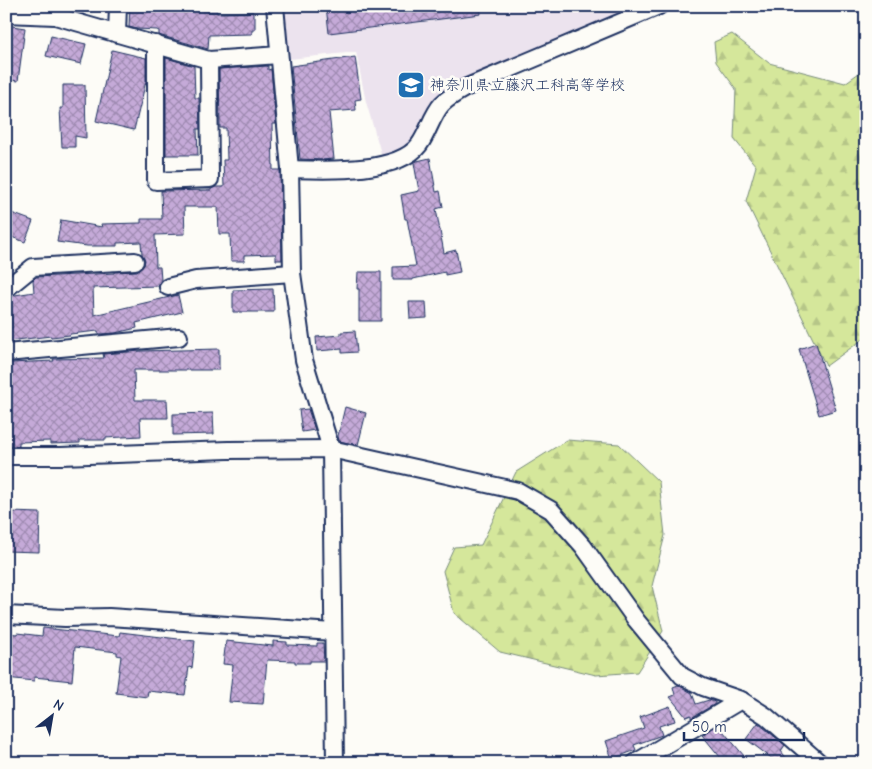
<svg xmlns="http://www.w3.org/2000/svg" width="872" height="769" viewBox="0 0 872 769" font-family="'Comic Neue','Klee One',sans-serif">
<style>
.built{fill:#ece3ee}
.forest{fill:url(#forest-firs);stroke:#788b7c}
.building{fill:url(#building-cross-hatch);stroke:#1b2f5e}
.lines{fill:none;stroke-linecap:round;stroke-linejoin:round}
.minor-casing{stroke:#1b2f5e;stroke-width:20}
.minor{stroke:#fdfcf7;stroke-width:16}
.labels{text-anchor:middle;stroke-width:5;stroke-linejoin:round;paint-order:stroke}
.poi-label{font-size:15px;fill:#1b2f5e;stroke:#fdfcf7;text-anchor:start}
</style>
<defs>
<pattern id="forest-firs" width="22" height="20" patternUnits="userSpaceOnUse" patternTransform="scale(1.25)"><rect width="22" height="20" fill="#d5e79b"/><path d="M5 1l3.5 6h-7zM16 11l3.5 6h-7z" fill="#b6c688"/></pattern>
<pattern id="building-cross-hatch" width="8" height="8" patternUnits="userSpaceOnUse" patternTransform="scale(1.25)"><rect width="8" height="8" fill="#c5aad8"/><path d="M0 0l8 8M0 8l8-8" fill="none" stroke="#9f8bb2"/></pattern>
</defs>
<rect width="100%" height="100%" fill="#fdfcf7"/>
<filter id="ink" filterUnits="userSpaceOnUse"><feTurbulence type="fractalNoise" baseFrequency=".02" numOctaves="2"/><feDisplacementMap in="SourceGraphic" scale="10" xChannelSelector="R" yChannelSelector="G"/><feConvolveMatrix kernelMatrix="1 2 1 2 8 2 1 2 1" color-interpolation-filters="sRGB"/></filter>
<g filter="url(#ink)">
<!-- built -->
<polygon class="built" points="284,6 640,6 439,96 431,104 420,128 408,147 383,160 366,102 356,52 289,59"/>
<!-- forest -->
<g class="forest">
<polygon points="732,34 769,63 845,83 859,73 866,73 866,337 826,366 746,201 756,166 734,139 736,89 716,62 714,42"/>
<polygon points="567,440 619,444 659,482 665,535 652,586 663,631 637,672 596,675 500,652 454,613 443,571 454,547 481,545 516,472"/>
</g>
<!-- building -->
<g class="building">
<polygon points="62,6 84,6 83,14 62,8"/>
<polygon points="130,6 204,6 203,11 217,11 217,13 253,12 253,16 255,16 255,30 252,30 252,34 209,35 208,49 162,36 159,35 159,31 157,30 137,29 129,27"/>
<polygon points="326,6 480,6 481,14 329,33"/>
<polygon points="6,25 25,28 18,81 6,79"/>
<polygon points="51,36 86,44 81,64 46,56"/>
<polygon points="112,50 146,58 146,81 134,130 96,121"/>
<polygon points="355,57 361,99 355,100 356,110 329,112 334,159 322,160 300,159 291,66"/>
<polygon points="166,58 194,66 195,98 199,98 200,129 197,129 198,155 166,155"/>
<polygon points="268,66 268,70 271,69 276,124 272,124 273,170 280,170 282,260 276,260 276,254 244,255 244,261 231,261 230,234 219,234 218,207 184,207 185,234 155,235 156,267 160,267 161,280 158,286 93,288 94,315 178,295 182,312 136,323 137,328 115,333 99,334 98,331 70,334 70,335 51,337 51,336 8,341 6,329 12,328 9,298 15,295 34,292 33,280 36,277 114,273 114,272 137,271 144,265 145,260 142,254 141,242 117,243 117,246 87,246 57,242 61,220 102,227 101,224 141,223 141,219 162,219 161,191 211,190 211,189 216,187 224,187 223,160 227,160 226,128 220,128 219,69"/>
<polygon points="63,85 85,85 86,138 75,136 75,147 62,147 60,108 63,108"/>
<polygon points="430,158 436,192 440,191 443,207 436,209 444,253 456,250 460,272 445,275 445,272 413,279 413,280 393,280 393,267 416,266 407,219 405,219 401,195 419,191 414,163 417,161"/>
<polygon points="6,211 33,221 25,242 6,235"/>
<polygon points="358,272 381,272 381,321 359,321 359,289 357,289"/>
<polygon points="273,289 274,312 233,312 233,290"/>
<polygon points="409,302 426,302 427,318 410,319"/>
<polygon points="355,331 357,352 342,353 342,349 317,351 316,337 341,335 341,332"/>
<polygon points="816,343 836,410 819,415 799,349"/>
<polygon points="219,349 219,370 134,370 135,400 167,400 168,418 140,418 141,436 105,438 105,440 80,440 80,443 50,444 50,441 19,442 19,446 6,446 6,394 10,394 10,363 54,361 53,359 104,358 103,354 141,351"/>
<polygon points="345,407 366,413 358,445 339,441 338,436"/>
<polygon points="308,409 315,430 302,432 299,410"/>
<polygon points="213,413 214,434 173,435 173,414"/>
<polygon points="11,512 40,513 39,552 6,551 6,518 11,519"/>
<polygon points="43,628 119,636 120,632 195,641 192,668 189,667 185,695 148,691 147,697 116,693 121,656 117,655 117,652 75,647 72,681 34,677 34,681 6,678 6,633 17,634 17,633 42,636"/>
<polygon points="226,641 273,646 273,641 287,642 287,645 317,646 317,643 323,643 324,661 310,661 310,663 295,663 295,661 267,660 263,704 229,702 233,665 223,664"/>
<polygon points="678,685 692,693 696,704 709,700 715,702 715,704 691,718 691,715 686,717 670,697 675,695 673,687"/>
<polygon points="670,706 675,721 659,726 662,735 634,745 636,750 612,759 606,741 644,728 640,717"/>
<polygon points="758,723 785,745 781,751 790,763 778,763 746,739"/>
<polygon points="718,725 750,763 725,763 702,735"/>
</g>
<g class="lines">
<!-- minor casing -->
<g class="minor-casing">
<g id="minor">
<polyline points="275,6 290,169 292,273 304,360 331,449 335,763"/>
<polyline points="6,14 55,16 209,60 279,55"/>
<polyline points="117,33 118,6"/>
<polyline points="156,44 156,181 210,179 209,60"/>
<path d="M290,169C325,170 397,174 419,145C428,133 432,115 442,104C449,97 458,92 467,87L659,6"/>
<polyline points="168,287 196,280 292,273"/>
<polyline points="6,289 33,267 135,261"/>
<polyline points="6,353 179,337"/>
<polyline points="6,456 61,456 228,450 331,449 518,491 551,510 583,546 636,620 682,676 703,687 741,700 766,716 820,763"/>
<polyline points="6,615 65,618 109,617 333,632"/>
<polyline points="635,763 741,700"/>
</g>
</g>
<!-- minor -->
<use href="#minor" class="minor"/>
</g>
</g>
<!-- icons -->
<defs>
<g id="school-square" transform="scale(1.4375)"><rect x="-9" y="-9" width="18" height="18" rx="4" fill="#1f6fb2" stroke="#fdfcf7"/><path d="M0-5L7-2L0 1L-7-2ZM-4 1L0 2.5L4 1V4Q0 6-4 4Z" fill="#fff"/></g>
</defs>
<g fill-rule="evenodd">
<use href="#school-square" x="411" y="85"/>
</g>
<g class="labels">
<!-- poi labels -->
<g class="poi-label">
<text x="430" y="90">神奈川県立藤沢工科高等学校</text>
</g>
</g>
<!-- margin -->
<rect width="872" height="769" fill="none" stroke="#fdfcf7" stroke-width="25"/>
<rect x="12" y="12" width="847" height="744" fill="none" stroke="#1b2f5e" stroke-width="2" filter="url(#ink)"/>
<!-- north arrow -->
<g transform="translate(52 716) rotate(31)" stroke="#fdfcf7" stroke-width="4" paint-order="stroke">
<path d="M0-4L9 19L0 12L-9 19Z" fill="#1b2f5e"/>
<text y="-8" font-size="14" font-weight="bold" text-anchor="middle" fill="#1b2f5e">N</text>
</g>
<!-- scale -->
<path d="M684 732v8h120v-8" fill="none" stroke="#1b2f5e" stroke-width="2.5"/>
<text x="692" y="732" font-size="15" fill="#1b2f5e" stroke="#fdfcf7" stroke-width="4" paint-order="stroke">50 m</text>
</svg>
